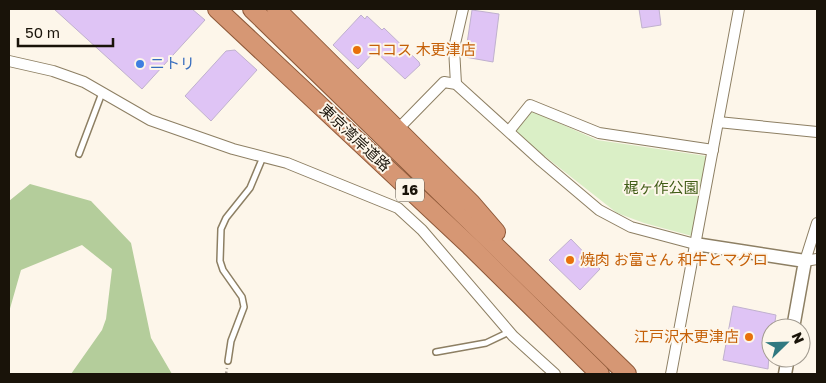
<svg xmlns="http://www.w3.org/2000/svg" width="826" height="383" viewBox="0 0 826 383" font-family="'Golos Text','Noto Sans JP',sans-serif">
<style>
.green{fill:#daefc6}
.forest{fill:#b4cd9b}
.building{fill:#dfc4f5;stroke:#c0b1ce}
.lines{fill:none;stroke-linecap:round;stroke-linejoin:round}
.service-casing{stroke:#8d7f63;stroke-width:8}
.minor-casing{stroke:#8d7f63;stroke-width:12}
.tertiary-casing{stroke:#8d7f63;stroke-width:15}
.trunk-casing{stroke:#8d5838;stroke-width:20}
.path{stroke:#a69f94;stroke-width:2.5;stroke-dasharray:2.5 2.5;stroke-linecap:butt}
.service{stroke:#fff;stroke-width:5}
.minor{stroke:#fff;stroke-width:10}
.tertiary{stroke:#fff;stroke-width:12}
.trunk{stroke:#d69774;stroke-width:18}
.food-dot{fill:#e8710a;stroke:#fdf6ea;stroke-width:2}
.shop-dot{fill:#3f7fe0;stroke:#fdf6ea;stroke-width:2}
.labels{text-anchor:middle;stroke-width:4;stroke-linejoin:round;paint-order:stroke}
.shield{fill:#fdf6ea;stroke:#5d574c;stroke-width:1}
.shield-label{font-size:14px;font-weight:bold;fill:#191309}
.food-label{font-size:15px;fill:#c56008;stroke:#fdf6ea;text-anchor:start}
.shop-label{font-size:15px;fill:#366cbe;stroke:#fdf6ea;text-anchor:start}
.street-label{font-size:15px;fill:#191309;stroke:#fdf6ea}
.park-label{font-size:15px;fill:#415d17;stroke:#fdf6ea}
</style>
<rect width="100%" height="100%" fill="#fdf6ea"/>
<!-- green -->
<polygon class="green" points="532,111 597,140 706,156 692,236 644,223 617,213 514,132"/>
<!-- forest -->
<polygon class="forest" points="30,184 91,201 131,243 151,338 172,374 71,374 102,330 106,319 112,269 82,245 21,270 9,312 9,201"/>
<!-- building -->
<g class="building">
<polygon points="54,9 192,9 205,20 142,89"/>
<polygon points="639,9 659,9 661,25 642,28"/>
<polygon points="472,10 499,14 493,62 465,57"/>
<polygon points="361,15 365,19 367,16 382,30 384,28 419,62 420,65 405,79 375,51 358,69 333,45"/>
<polygon points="235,50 257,70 211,121 185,96 226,51"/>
<polygon points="571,239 600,269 580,290 549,260"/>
<polygon points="733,306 776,315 774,328 771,328 768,369 723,360"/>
</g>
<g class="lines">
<!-- service casing -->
<g class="service-casing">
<g id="service">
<polyline points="79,154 102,93"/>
<polyline points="436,352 486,343 509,332"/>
<polyline points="228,361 231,341 244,307 242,297 223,270 220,261 221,229 226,218 250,188 263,157"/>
</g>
</g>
<!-- minor casing -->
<g class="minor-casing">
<g id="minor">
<polyline points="9,61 53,71 84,82 150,120 233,149 287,163 398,208 422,230 513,336 555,374"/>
<polyline points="456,84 454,48 463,9"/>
<polyline points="718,122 817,132"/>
<polyline points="398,129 444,82 456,84 541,161 599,210 631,227 695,244"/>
<polyline points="509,131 530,105 599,133 713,150"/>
<polyline points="817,223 805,261 817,259"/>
<polyline points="671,374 739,9"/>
</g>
</g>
<!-- tertiary casing -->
<g class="tertiary-casing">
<g id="tertiary">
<polyline points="695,244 805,261 793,328"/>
<polyline points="785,374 788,358"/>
</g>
</g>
<!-- trunk casing -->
<g class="trunk-casing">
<g id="trunk">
<polyline points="217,9 470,246 600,374"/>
<polyline points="252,9 627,374"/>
<polyline points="276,9 471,203 496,232"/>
</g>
</g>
<!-- path -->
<polyline class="path" points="226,374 227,368"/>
<!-- service -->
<use href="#service" class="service"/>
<!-- minor -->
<use href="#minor" class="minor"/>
<!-- tertiary -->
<use href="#tertiary" class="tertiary"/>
<!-- trunk -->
<use href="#trunk" class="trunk"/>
</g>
<!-- markers -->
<g class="food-dot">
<circle cx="357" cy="50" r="5"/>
<circle cx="570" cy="260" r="5"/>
<circle cx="749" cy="337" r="5"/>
</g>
<circle class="shop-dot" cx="140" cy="64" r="5"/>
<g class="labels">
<!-- shield labels -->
<rect class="shield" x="396" y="178.5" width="28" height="23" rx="4"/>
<g class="shield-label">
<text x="410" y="195">16</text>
</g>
<!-- food labels -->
<g class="food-label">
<text x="367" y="55">ココス 木更津店</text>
<text x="580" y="265">焼肉 お富さん 和牛とマグロ</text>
<text x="739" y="342" text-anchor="end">江戸沢木更津店</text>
</g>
<!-- shop labels -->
<g class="shop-label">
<text x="150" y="69">ニトリ</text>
</g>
<!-- street labels -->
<g class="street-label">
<text transform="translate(355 138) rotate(43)" y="5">東京湾岸道路</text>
</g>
<!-- park labels -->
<g class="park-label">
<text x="661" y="193">梶ヶ作公園</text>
</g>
</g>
<!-- border -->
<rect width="826" height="383" fill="none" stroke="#191309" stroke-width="20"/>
<!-- north arrow -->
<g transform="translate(786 343) rotate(67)"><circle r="24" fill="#fdf6ea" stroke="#a29b90"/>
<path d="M0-4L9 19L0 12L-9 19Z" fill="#307981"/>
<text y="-8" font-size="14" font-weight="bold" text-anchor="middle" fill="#191309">N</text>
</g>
<!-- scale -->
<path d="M18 38v8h95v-8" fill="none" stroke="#191309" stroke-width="2.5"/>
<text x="25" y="38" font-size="15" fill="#191309" stroke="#fdf6ea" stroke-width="4" paint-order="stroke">50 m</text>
</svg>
